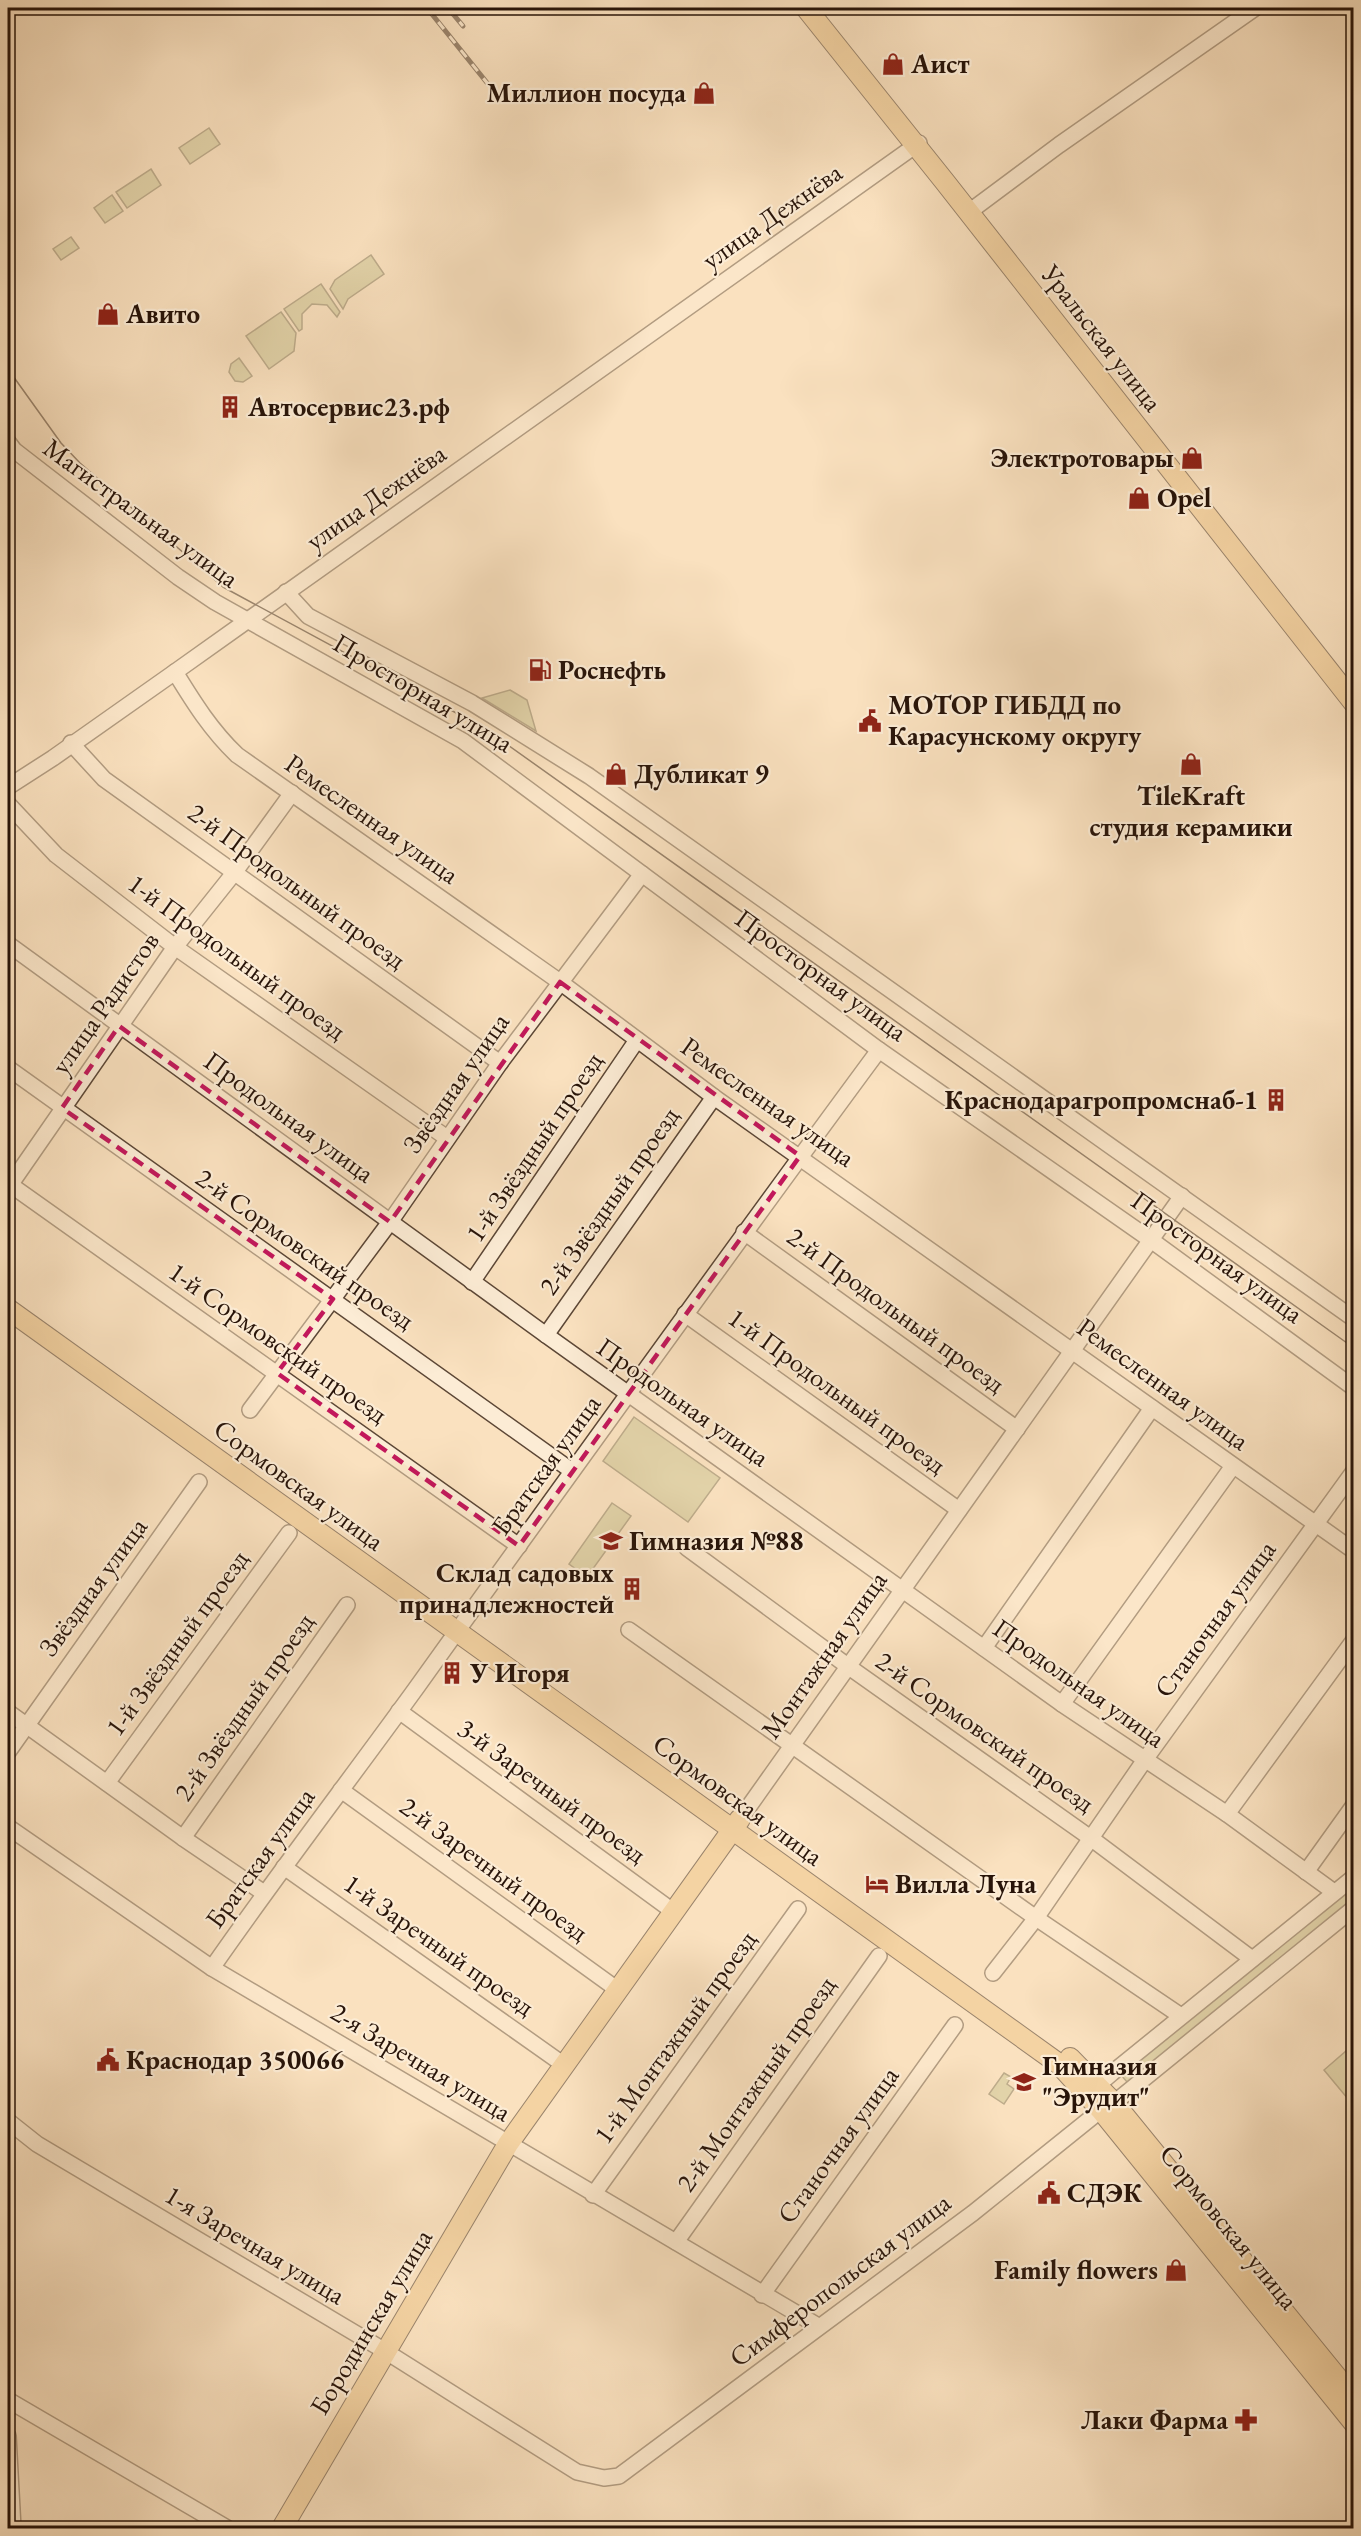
<svg xmlns="http://www.w3.org/2000/svg" width="1361" height="2536" viewBox="0 0 1361 2536" font-family="'EB Garamond',serif">
<style>
.green{fill:#c5c18e;stroke:#766a4c;stroke-width:1.5}
.lines{fill:none;stroke-linecap:round;stroke-linejoin:round}
.minor-casing{stroke:#5c4736;stroke-width:18}
.major-casing{stroke:#281409;stroke-width:22}
.minor{stroke:#fcecd5;stroke-width:15}
.major{stroke:#edc080;stroke-width:20}
.tram{stroke:#281409;stroke-width:1.5}
.rail-casing{stroke:#281409;stroke-width:5}
.rail{stroke:#fcecd5;stroke-width:3;stroke-dasharray:9;stroke-linecap:butt}
.marked{fill:none;stroke:#c2185b;stroke-width:4.5;stroke-dasharray:12 8;stroke-linejoin:round}
.labels{text-anchor:middle;stroke-width:4.5;stroke-linejoin:round;paint-order:stroke}
.poi-label{font-size:27px;font-weight:bold;fill:#281409;stroke:#fcecd5;text-anchor:start}
.street-label{font-size:27px;fill:#281409;stroke:#fcecd5}
</style>
<rect width="100%" height="100%" fill="#fae1bf"/>
<filter id="stains"><feTurbulence type="fractalNoise" baseFrequency=".00333" numOctaves="4"/><feColorMatrix values="0 0 0 0 .2 0 0 0 0 .09 0 0 0 0 .02 0 0 0 .5 -.17"/></filter>
<radialGradient id="worn" r=".72"><stop offset=".6" stop-color="#630" stop-opacity="0"/><stop offset="1" stop-color="#630" stop-opacity=".3"/></radialGradient>
<!-- green -->
<g class="green">
<polygon points="209,128 220,144 190,164 179,148"/>
<polygon points="151,169 161,185 127,208 116,192"/>
<polygon points="112,195 123,211 105,223 94,208"/>
<polygon points="71,237 79,248 61,260 53,249"/>
<polygon points="371,255 384,274 348,299 343,309 330,289 335,280"/>
<polygon points="321,284 340,312 337,317 327,305 312,304 302,314 302,329 299,331 284,309"/>
<polygon points="281,312 296,333 294,351 269,369 246,336"/>
<polygon points="239,358 252,376 243,382 235,381 229,372 231,364"/>
<polygon points="510,690 527,700 536,731 482,698"/>
<polygon points="634,1417 720,1478 688,1522 603,1461"/>
<polygon points="612,1503 631,1516 587,1577 569,1564"/>
<polygon points="1353,1886 1353,1899 1128,2083 1120,2074"/>
<polygon points="1353,2045 1353,2095 1348,2099 1324,2070"/>
<polygon points="1004,2073 1011,2077 1007,2084 1014,2089 1004,2104 989,2094"/>
</g>
<g class="lines">
<!-- minor casing -->
<g class="minor-casing">
<g id="minor">
<polyline points="969,212 1059,145 1255,8"/>
<polyline points="8,442 14,450 178,577 215,602 463,741 879,1050 1151,1240 1354,1388"/>
<polyline points="286,592 308,616 472,703 589,776 1354,1319"/>
<path d="M175,672C194,703 211,730 237,755L560,982L714,1097L1354,1551"/>
<polyline points="71,743 104,779 500,1063"/>
<polyline points="8,787 53,758 175,672 919,143"/>
<polyline points="8,804 56,855 175,947 447,1138"/>
<polyline points="8,944 546,1335 1062,1704 1227,1814 1334,1892"/>
<polyline points="8,1068 572,1471"/>
<polyline points="8,1183 519,1546"/>
<polyline points="8,1188 175,947 234,873 292,793"/>
<polyline points="744,1232 1017,1429"/>
<polyline points="472,1282 637,1040"/>
<polyline points="685,1314 959,1510"/>
<polyline points="546,1335 714,1097"/>
<polyline points="250,1410 390,1222 500,1063 642,874"/>
<polyline points="687,1548 849,1667 1092,1839 1252,1959"/>
<polyline points="629,1630 1036,1918 1181,2016"/>
<polyline points="984,1648 1152,1408"/>
<polyline points="1062,1704 1233,1466"/>
<polyline points="399,1711 674,1912"/>
<polyline points="8,1712 183,1838 264,1893"/>
<polyline points="8,1752 199,1482"/>
<polyline points="107,1783 289,1533"/>
<polyline points="341,1790 618,1990"/>
<polyline points="1227,1814 1354,1640"/>
<polyline points="740,1819 1182,1196"/>
<polyline points="8,1827 212,1968 818,2326"/>
<polyline points="183,1838 347,1605"/>
<polyline points="284,1867 564,2065"/>
<polyline points="1306,1872 1354,1805"/>
<path d="M212,1968C278,1873 349,1781 417,1687C570,1474 723,1261 879,1050"/>
<polyline points="993,1973 1036,1918 1144,1761 1354,1471"/>
<polyline points="1099,2095 1098,2085 1112,2073 1354,1877"/>
<polyline points="8,2121 37,2144 385,2351 577,2472 604,2478 619,2476 973,2213 1101,2110 1114,2103 1354,1908"/>
<polyline points="593,2195 798,1909"/>
<polyline points="676,2242 879,1956"/>
<polyline points="762,2295 955,2025"/>
<polyline points="8,2400 227,2528"/>
<polyline points="8,2436 13,2528"/>
</g>
</g>
<!-- major casing -->
<g class="major-casing">
<g id="major">
<polyline points="806,8 945,182 1354,703"/>
<polyline points="8,1309 1059,2064 1101,2110 1354,2423"/>
<polyline points="1070,2058 1114,2103 1354,2398"/>
<polyline points="282,2528 508,2144 740,1819"/>
</g>
</g>
<!-- minor -->
<use href="#minor" class="minor"/>
<!-- major -->
<use href="#major" class="major"/>
<!-- tram -->
<polyline class="tram" points="8,369 61,443 80,463 223,587 484,728 1354,1348"/>
<!-- rail casing -->
<g class="rail-casing">
<g id="rail">
<polyline points="427,8 488,84"/>
<polyline points="448,8 463,26"/>
</g>
</g>
<!-- rail -->
<use href="#rail" class="rail"/>
</g>
<!-- marked area -->
<path d="M0 0H1361V2536H0ZM560,982L800,1156L519,1546L277,1373L333,1299L62,1108L119,1026L390,1222Z" fill="#fae1bf" fill-opacity=".55" fill-rule="evenodd"/>
<path class="marked" d="M560,982L800,1156L519,1546L277,1373L333,1299L62,1108L119,1026L390,1222Z"/>
<!-- icons -->
<defs>
<g id="shop-bare" transform="scale(1.8)"><path d="M-5-2.5h2.3a2.7 3.5 0 0 1 5.4 0H5L5.5 6h-11ZM-1.5-2.5h3a1.5 2.3 0 0 0-3 0Z" fill="#8f2418" stroke="#fcecd5" stroke-width="2.5" paint-order="stroke"/></g>
<g id="building-bare" transform="scale(1.8)"><path d="M-4-6H4V6H1V3H-1V6H-4ZM-2.5-4.3h1.7v1.8h-1.7ZM.8-4.3h1.7v1.8H.8ZM-2.5-1h1.7V.8h-1.7ZM.8-1h1.7V.8H.8Z" fill="#8f2418" stroke="#fcecd5" stroke-width="2.5" paint-order="stroke"/></g>
<g id="fuel-bare" transform="scale(1.8)"><path d="M-5.5-6h7V0h2V4h1.3V-2.5L3-4.5l.8-.8L6-3V5H2.5V1h-1V6h-7ZM-4.2-4.7v3.2H.2V-4.7Z" fill="#8f2418" stroke="#fcecd5" stroke-width="2.5" paint-order="stroke"/></g>
<g id="civic-bare" transform="scale(1.8)"><path d="M-.6-6.5H3V-4.5H.6V-3L4-1V1h2V6H-6V1h2V-1L-.6-3ZM-1.2 2.5V6h2.4V2.5Z" fill="#8f2418" stroke="#fcecd5" stroke-width="2.5" paint-order="stroke"/></g>
<g id="school-bare" transform="scale(1.8)"><path d="M0-5L7-2L0 1L-7-2ZM-4 1L0 2.5L4 1V4Q0 6-4 4Z" fill="#8f2418" stroke="#fcecd5" stroke-width="2.5" paint-order="stroke"/></g>
<g id="hotel-bare" transform="scale(1.8)"><path d="M-6-4.5h1.5V1H6V5H4.5V3h-9V5H-6ZM-4 0a1.8 1.8 0 1 1 3.6 0ZM.5 0V-2.5h3Q6-2.5 6 0Z" fill="#8f2418" stroke="#fcecd5" stroke-width="2.5" paint-order="stroke"/></g>
<g id="pharmacy-bare" transform="scale(1.8)"><path d="M-2-6h4v4h4v4h-4v4h-4v-4h-4v-4h4Z" fill="#8f2418" stroke="#fcecd5" stroke-width="2.5" paint-order="stroke"/></g>
</defs>
<g fill-rule="evenodd">
<use href="#shop-bare" x="893" y="64"/>
<use href="#shop-bare" x="704" y="93"/>
<use href="#shop-bare" x="108" y="314"/>
<use href="#building-bare" x="230" y="407"/>
<use href="#shop-bare" x="1192" y="458"/>
<use href="#shop-bare" x="1139" y="498"/>
<use href="#fuel-bare" x="540" y="670"/>
<use href="#civic-bare" x="870" y="721"/>
<use href="#shop-bare" x="1191" y="764"/>
<use href="#shop-bare" x="616" y="774"/>
<use href="#building-bare" x="1276" y="1100"/>
<use href="#school-bare" x="611" y="1541"/>
<use href="#building-bare" x="632" y="1589"/>
<use href="#building-bare" x="452" y="1673"/>
<use href="#hotel-bare" x="877" y="1884"/>
<use href="#civic-bare" x="108" y="2060"/>
<use href="#school-bare" x="1024" y="2082"/>
<use href="#civic-bare" x="1049" y="2193"/>
<use href="#shop-bare" x="1176" y="2270"/>
<use href="#pharmacy-bare" x="1246" y="2420"/>
</g>
<g class="labels">
<!-- poi labels -->
<g class="poi-label">
<text x="911" y="73">Аист</text>
<text x="686" y="102" text-anchor="end">Миллион посуда</text>
<text x="126" y="323">Авито</text>
<text x="248" y="416">Автосервис23.рф</text>
<text x="1174" y="467" text-anchor="end">Электротовары</text>
<text x="1157" y="507">Opel</text>
<text x="558" y="679">Роснефть</text>
<text x="888" y="714">МОТОР ГИБДД по<tspan x="888" dy="31">Карасунскому округу</tspan></text>
<text x="634" y="783">Дубликат 9</text>
<text x="1191" y="805" text-anchor="middle">TileKraft<tspan x="1191" dy="31">студия керамики</tspan></text>
<text x="1258" y="1109" text-anchor="end">Краснодарагропромснаб-1</text>
<text x="629" y="1550">Гимназия №88</text>
<text x="614" y="1582" text-anchor="end">Склад садовых<tspan x="614" dy="31">принадлежностей</tspan></text>
<text x="470" y="1682">У Игоря</text>
<text x="895" y="1893">Вилла Луна</text>
<text x="126" y="2069">Краснодар 350066</text>
<text x="1042" y="2075">Гимназия<tspan x="1042" dy="31">"Эрудит"</tspan></text>
<text x="1067" y="2202">СДЭК</text>
<text x="1158" y="2279" text-anchor="end">Family flowers</text>
<text x="1228" y="2429" text-anchor="end">Лаки Фарма</text>
</g>
<!-- street labels -->
<g class="street-label">
<text transform="translate(772 216) rotate(-35)" y="9">улица Дежнёва</text>
<text transform="translate(1102 338) rotate(52)" y="9">Уральская улица</text>
<text transform="translate(376 497) rotate(-35)" y="9">улица Дежнёва</text>
<text transform="translate(141 513) rotate(36)" y="9">Магистральная улица</text>
<text transform="translate(423 693) rotate(31)" y="9">Просторная улица</text>
<text transform="translate(372 819) rotate(35)" y="9">Ремесленная улица</text>
<text transform="translate(297 886) rotate(36)" y="9">2-й Продольный проезд</text>
<text transform="translate(237 957) rotate(36)" y="9">1-й Продольный проезд</text>
<text transform="translate(821 975) rotate(36)" y="9">Просторная улица</text>
<text transform="translate(105 1003) rotate(-55)" y="9">улица Радистов</text>
<text transform="translate(456 1083) rotate(-55)" y="9">Звёздная улица</text>
<text transform="translate(768 1102) rotate(35)" y="9">Ремесленная улица</text>
<text transform="translate(289 1117) rotate(36)" y="9">Продольная улица</text>
<text transform="translate(534 1147) rotate(-56)" y="9">1-й Звёздный проезд</text>
<text transform="translate(609 1201) rotate(-55)" y="9">2-й Звёздный проезд</text>
<text transform="translate(305 1249) rotate(35)" y="9">2-й Сормовский проезд</text>
<text transform="translate(1217 1257) rotate(36)" y="9">Просторная улица</text>
<text transform="translate(896 1310) rotate(36)" y="9">2-й Продольный проезд</text>
<text transform="translate(278 1343) rotate(35)" y="9">1-й Сормовский проезд</text>
<text transform="translate(1163 1384) rotate(36)" y="9">Ремесленная улица</text>
<text transform="translate(837 1391) rotate(36)" y="9">1-й Продольный проезд</text>
<text transform="translate(683 1402) rotate(35)" y="9">Продольная улица</text>
<text transform="translate(546 1465) rotate(-54)" y="9">Братская улица</text>
<text transform="translate(299 1485) rotate(36)" y="9">Сормовская улица</text>
<text transform="translate(93 1587) rotate(-54)" y="9">Звёздная улица</text>
<text transform="translate(1215 1619) rotate(-54)" y="9">Станочная улица</text>
<text transform="translate(177 1643) rotate(-54)" y="9">1-й Звёздный проезд</text>
<text transform="translate(824 1655) rotate(-55)" y="9">Монтажная улица</text>
<text transform="translate(1079 1683) rotate(35)" y="9">Продольная улица</text>
<text transform="translate(244 1707) rotate(-55)" y="9">2-й Звёздный проезд</text>
<text transform="translate(985 1732) rotate(35)" y="9">2-й Сормовский проезд</text>
<text transform="translate(552 1791) rotate(36)" y="9">3-й Заречный проезд</text>
<text transform="translate(738 1800) rotate(36)" y="9">Сормовская улица</text>
<text transform="translate(260 1858) rotate(-54)" y="9">Братская улица</text>
<text transform="translate(494 1869) rotate(36)" y="9">2-й Заречный проезд</text>
<text transform="translate(439 1945) rotate(35)" y="9">1-й Заречный проезд</text>
<text transform="translate(675 2037) rotate(-54)" y="9">1-й Монтажный проезд</text>
<text transform="translate(421 2062) rotate(31)" y="9">2-я Заречная улица</text>
<text transform="translate(756 2084) rotate(-55)" y="9">2-й Монтажный проезд</text>
<text transform="translate(838 2145) rotate(-54)" y="9">Станочная улица</text>
<text transform="translate(1229 2227) rotate(51)" y="9">Сормовская улица</text>
<text transform="translate(255 2245) rotate(31)" y="9">1-я Заречная улица</text>
<text transform="translate(840 2280) rotate(-37)" y="9">Симферопольская улица</text>
<text transform="translate(371 2322) rotate(-59)" y="9">Бородинская улица</text>
</g>
</g>
<!-- margin -->
<rect width="1361" height="2536" fill="none" stroke="#fae1bf" stroke-width="30"/>
<rect x="9" y="9" width="1343" height="2518" fill="none" stroke="#281409" stroke-width="3"/>
<rect x="15" y="15" width="1331" height="2506" fill="none" stroke="#281409" stroke-width="1.5"/>
<rect width="100%" height="100%" filter="url(#stains)"/>
<rect width="100%" height="100%" fill="url(#worn)"/>
</svg>
